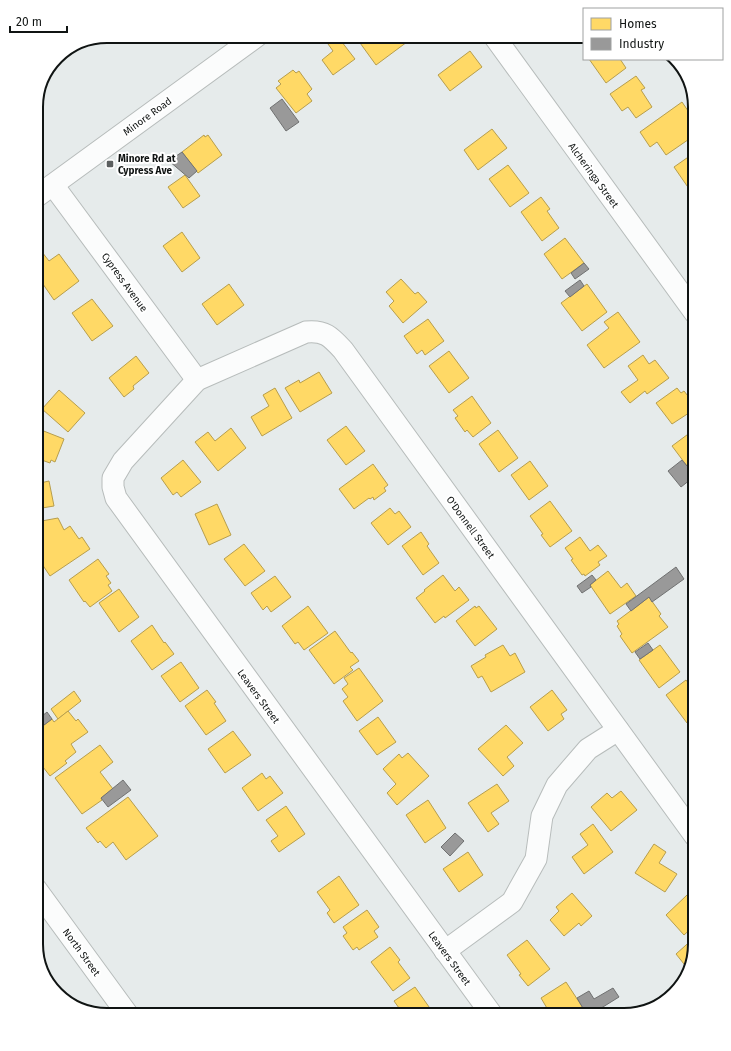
<svg xmlns="http://www.w3.org/2000/svg" width="731" height="1051" viewBox="0 0 731 1051" font-family="'Fira Sans',sans-serif">
<style>
.homes{fill:#ffd966;stroke:#b79e4d}
.industry{fill:#999;stroke:#707171}
.lines{fill:none;stroke-linecap:round;stroke-linejoin:round}
.minor-casing{stroke:#b7bcbb;stroke-width:23}
.minor{stroke:#fbfcfc;stroke-width:21}
.poi-dot{fill:#5b5f5f;stroke:#fff;stroke-width:1.5}
.labels{text-anchor:middle;stroke-width:4;stroke-linejoin:round;paint-order:stroke}
.street-label{font-size:10px;fill:#101413;stroke:#fff}
.poi-label{font-size:10px;font-weight:bold;fill:#101413;stroke:#fff;text-anchor:start}
.rim{fill:none;stroke:#101413;stroke-width:2}
</style>
<rect width="100%" height="100%" fill="#e6ebeb"/>
<!-- homes -->
<g class="homes">
<polygon points="355,36 403,36 407,42 376,65"/>
<polygon points="338,37 355,59 333,75 322,60 333,51 328,44"/>
<polygon points="470,51 482,67 450,91 438,75"/>
<polygon points="589,59 620,59 626,68 606,83"/>
<polygon points="293,70 296,73 299,71 312,89 307,94 312,101 296,113 276,88 281,84 278,81"/>
<polygon points="636,76 645,88 641,90 652,107 636,118 628,107 622,111 610,94"/>
<polygon points="682,102 695,121 695,135 666,155 657,142 650,147 640,132"/>
<polygon points="492,129 507,148 478,170 464,150"/>
<polygon points="204,135 205,137 208,135 222,155 198,173 182,152"/>
<polygon points="694,153 695,155 694,196 674,167"/>
<polygon points="508,165 529,193 510,207 489,179"/>
<polygon points="185,175 200,196 183,208 168,187"/>
<polygon points="541,197 550,209 547,211 559,228 542,241 521,212"/>
<polygon points="182,232 200,258 182,272 163,246"/>
<polygon points="565,238 584,263 562,279 544,254"/>
<polygon points="42,252 49,261 59,254 79,281 54,300 36,274 36,256"/>
<polygon points="401,279 415,294 418,292 427,302 403,323 389,306 394,301 386,292"/>
<polygon points="229,284 244,305 217,325 202,304"/>
<polygon points="587,284 607,312 582,331 561,303"/>
<polygon points="92,299 113,326 92,341 72,313"/>
<polygon points="618,312 640,342 604,368 587,345 609,328 604,322"/>
<polygon points="428,319 444,341 425,355 422,350 417,354 404,336"/>
<polygon points="449,351 469,378 449,393 429,366"/>
<polygon points="643,355 649,364 655,360 669,378 647,394 645,391 630,403 621,392 638,380 628,366"/>
<polygon points="136,356 149,373 133,386 134,389 124,397 109,378"/>
<polygon points="319,372 332,393 300,412 285,388 299,380 300,383"/>
<polygon points="275,388 292,418 262,436 251,417 269,406 263,395"/>
<polygon points="677,388 681,393 684,391 695,405 695,409 672,424 656,403"/>
<polygon points="59,390 85,413 68,432 42,409"/>
<polygon points="472,396 491,423 473,437 467,430 465,432 455,418 458,416 453,410"/>
<polygon points="346,426 365,451 346,465 327,440"/>
<polygon points="36,428 64,439 55,462 51,460 50,463 36,458 37,454 36,454"/>
<polygon points="231,428 246,448 218,471 195,442 208,432 215,441"/>
<polygon points="695,429 695,460 687,466 672,446"/>
<polygon points="498,430 518,458 499,472 479,444"/>
<polygon points="183,460 201,482 181,497 177,492 173,495 161,478"/>
<polygon points="530,461 548,486 529,500 511,475"/>
<polygon points="373,464 388,485 384,488 386,491 374,500 373,497 370,499 369,498 354,509 339,489"/>
<polygon points="49,481 54,506 36,509 36,484"/>
<polygon points="550,501 572,531 550,547 541,535 543,534 530,516"/>
<polygon points="217,504 231,535 209,545 195,514"/>
<polygon points="390,508 395,514 399,511 411,527 388,545 371,523"/>
<polygon points="58,518 64,530 70,526 79,539 82,537 90,549 50,576 36,555 36,522"/>
<polygon points="421,532 429,544 427,546 439,563 423,575 402,546"/>
<polygon points="580,537 590,551 598,545 607,556 598,562 600,565 585,576 584,574 582,575 571,560 573,559 565,548"/>
<polygon points="244,544 265,571 245,586 224,559"/>
<polygon points="98,559 109,574 106,576 111,583 108,585 112,591 90,607 85,601 84,602 69,580"/>
<polygon points="608,571 621,588 627,583 636,596 610,614 590,585"/>
<polygon points="443,575 455,591 459,587 469,600 445,618 444,616 435,623 416,598 425,591 424,590"/>
<polygon points="275,576 291,597 271,612 267,606 263,610 251,593"/>
<polygon points="119,589 139,617 119,632 99,603"/>
<polygon points="649,597 661,614 659,616 668,627 632,653 620,636 622,634 617,626 619,624 617,621"/>
<polygon points="308,606 328,633 304,650 298,642 295,644 282,626"/>
<polygon points="475,606 476,608 479,606 497,629 475,646 456,621"/>
<polygon points="152,625 164,643 165,642 174,654 152,670 131,641"/>
<polygon points="335,631 351,653 352,652 359,661 350,667 353,670 334,684 309,650"/>
<polygon points="503,645 510,656 515,653 525,672 491,692 482,676 478,678 471,666 486,657 485,655"/>
<polygon points="660,645 680,672 659,688 639,660"/>
<polygon points="181,662 199,688 180,702 161,676"/>
<polygon points="359,668 383,701 357,721 343,701 348,697 342,689 348,684 344,678"/>
<polygon points="686,680 695,692 695,717 687,723 666,695"/>
<polygon points="207,690 216,702 214,703 226,721 206,735 185,706"/>
<polygon points="552,690 567,710 561,714 564,719 548,731 530,707"/>
<polygon points="74,691 81,701 58,719 51,709"/>
<polygon points="68,711 76,721 78,719 88,732 71,744 76,752 65,761 67,763 50,776 36,758 36,731 52,719 54,722"/>
<polygon points="378,717 396,742 377,755 359,731"/>
<polygon points="506,725 523,743 507,757 514,766 503,776 478,749"/>
<polygon points="233,731 251,755 225,773 208,749"/>
<polygon points="100,745 113,762 100,772 113,789 101,798 102,800 82,814 55,778"/>
<polygon points="408,753 429,776 397,805 387,793 396,784 383,769 399,754 402,758"/>
<polygon points="262,773 266,779 270,776 283,793 258,811 242,788"/>
<polygon points="497,784 509,801 491,813 499,824 488,832 468,803"/>
<polygon points="621,791 637,810 611,831 591,807 607,793 612,798"/>
<polygon points="128,797 158,836 126,860 113,842 106,848 100,841 98,843 86,828"/>
<polygon points="428,800 446,828 425,843 406,815"/>
<polygon points="286,806 305,834 279,852 271,841 278,836 266,820"/>
<polygon points="593,824 613,852 584,874 572,857 588,845 580,834"/>
<polygon points="654,844 666,852 659,863 677,874 665,892 635,873"/>
<polygon points="468,852 483,875 459,892 443,869"/>
<polygon points="339,876 359,905 334,923 327,913 330,910 317,892"/>
<polygon points="572,893 592,916 581,926 579,923 564,936 550,920 559,911 556,907"/>
<polygon points="687,895 695,904 695,925 684,935 666,915"/>
<polygon points="367,910 379,927 374,931 378,937 359,950 357,947 353,950 343,936 347,933 343,927"/>
<polygon points="695,937 695,944 688,969 676,954"/>
<polygon points="527,940 550,969 528,986 519,975 521,974 507,955"/>
<polygon points="390,947 400,960 398,962 410,978 393,991 371,962"/>
<polygon points="566,982 585,1011 579,1015 551,1015 541,998"/>
<polygon points="415,987 434,1014 433,1015 404,1015 394,1001"/>
</g>
<!-- industry -->
<g class="industry">
<polygon points="282,99 299,122 286,131 270,108"/>
<polygon points="182,152 197,171 189,178 169,161"/>
<polygon points="584,263 589,269 575,279 571,273"/>
<polygon points="580,280 584,286 570,297 565,291"/>
<polygon points="682,460 687,466 695,460 695,476 681,487 668,471"/>
<polygon points="676,567 684,579 652,602 649,597 631,611 626,604"/>
<polygon points="592,575 596,580 590,585 591,587 582,593 577,586"/>
<polygon points="648,643 653,650 640,659 635,652"/>
<polygon points="47,712 52,719 36,731 36,721"/>
<polygon points="123,780 131,790 108,807 101,798"/>
<polygon points="455,833 464,841 450,856 441,847"/>
<polygon points="613,988 619,997 590,1015 587,1015 577,998 589,991 594,999"/>
</g>
<g class="lines">
<!-- minor casing -->
<g class="minor-casing">
<g id="minor">
<polyline points="494,36 695,313"/>
<polyline points="53,185 197,380"/>
<polyline points="36,197 257,36"/>
<polyline points="36,889 128,1015"/>
<polyline points="445,951 512,902 536,859 542,816 557,785 588,749 618,730"/>
<path d="M492,1015L116,498L113,487V478L123,461L197,380L306,332C325,330 331,337 343,350L695,836"/>
</g>
</g>
<!-- minor -->
<use href="#minor" class="minor"/>
</g>
<!-- markers -->
<rect class="poi-dot" x="106" y="160" width="8" height="8" rx="2"/>
<g class="labels">
<!-- street labels -->
<g class="street-label">
<text transform="translate(147 116) rotate(-36)" y="4">Minore Road</text>
<text transform="translate(594 175) rotate(54)" y="4">Alcheringa Street</text>
<text transform="translate(125 282) rotate(54)" y="4">Cypress Avenue</text>
<text transform="translate(471 527) rotate(54)" y="4">O'Donnell Street</text>
<text transform="translate(259 696) rotate(54)" y="4">Leavers Street</text>
<text transform="translate(82 952) rotate(54)" y="4">North Street</text>
<text transform="translate(450 958) rotate(54)" y="4">Leavers Street</text>
</g>
<!-- poi labels -->
<g class="poi-label">
<text x="118" y="162">Minore Rd at<tspan x="118" dy="12">Cypress Ave</tspan></text>
</g>
</g>
<!-- crop -->
<path d="M0 0H731V1051H0ZM107 43H624A64 64 0 0 1 688 107V944A64 64 0 0 1 624 1008H107A64 64 0 0 1 43 944V107A64 64 0 0 1 107 43Z" fill="#fff" fill-rule="evenodd"/>
<path class="rim" d="M107 43H624A64 64 0 0 1 688 107V944A64 64 0 0 1 624 1008H107A64 64 0 0 1 43 944V107A64 64 0 0 1 107 43Z"/>
<!-- legend -->
<rect x="583" y="8" width="140" height="52" fill="#ffffff" stroke="#9fa1a1"/>
<rect x="591" y="18" width="20" height="12" fill="#ffd966" stroke="#9fa1a1"/>
<text x="619" y="28" font-size="12" fill="#101413">Homes</text>
<rect x="591" y="38" width="20" height="12" fill="#999999" stroke="#9fa1a1"/>
<text x="619" y="48" font-size="12" fill="#101413">Industry</text>
<!-- scale -->
<path d="M10 26v6h57v-6" fill="none" stroke="#101413" stroke-width="2"/>
<text x="16" y="26" font-size="12" fill="#101413" stroke="#ffffff" stroke-width="3" paint-order="stroke">20 m</text>
</svg>
